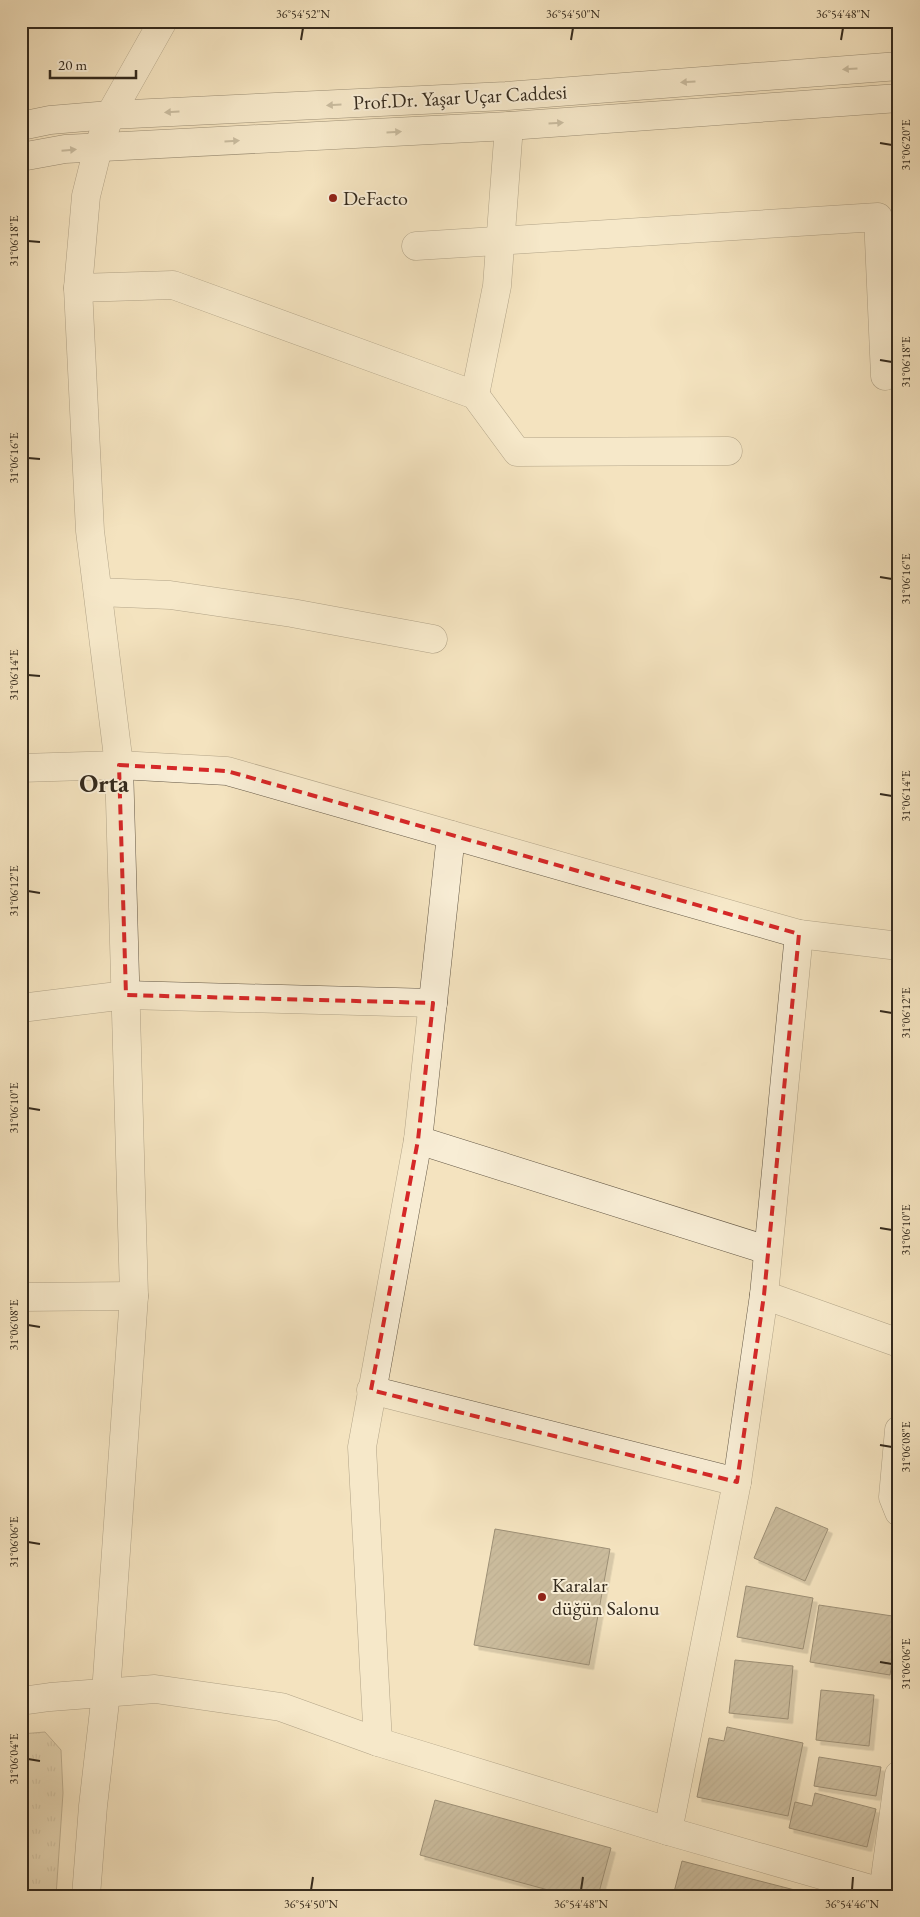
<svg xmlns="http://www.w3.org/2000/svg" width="920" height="1917" viewBox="0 0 920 1917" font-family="'EB Garamond',serif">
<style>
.grass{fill:url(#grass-tufts);stroke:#847760}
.building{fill:url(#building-hatch);stroke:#342a1d;filter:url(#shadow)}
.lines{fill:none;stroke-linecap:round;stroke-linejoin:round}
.minor-casing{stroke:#645846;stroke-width:29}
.secondary-casing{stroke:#342a1d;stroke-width:29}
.minor{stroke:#f8edd5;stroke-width:28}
.secondary{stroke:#f8edd5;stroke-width:28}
.oneway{fill:#968c79}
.marked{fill:none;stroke:#d62828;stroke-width:4;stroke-dasharray:10 6;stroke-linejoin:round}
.ticks{fill:none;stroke:#342a1d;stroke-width:2}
.poi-dot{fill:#8f2418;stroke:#f8edd5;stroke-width:2}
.labels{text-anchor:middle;stroke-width:4;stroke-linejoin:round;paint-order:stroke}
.street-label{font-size:20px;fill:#342a1d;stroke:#f8edd5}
.poi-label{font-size:20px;fill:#342a1d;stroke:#f8edd5;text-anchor:start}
.district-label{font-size:25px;font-weight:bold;fill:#342a1d;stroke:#f8edd5}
.neatline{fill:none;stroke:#342a1d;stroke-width:2}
.ticks-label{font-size:12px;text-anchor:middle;fill:#342a1d}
</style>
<defs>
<pattern id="grass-tufts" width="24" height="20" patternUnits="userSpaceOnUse" patternTransform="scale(1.25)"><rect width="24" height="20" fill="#d3c4a3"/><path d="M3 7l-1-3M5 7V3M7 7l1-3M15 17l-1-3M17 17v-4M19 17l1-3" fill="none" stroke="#ac9f84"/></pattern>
<pattern id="building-hatch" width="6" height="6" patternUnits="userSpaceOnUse" patternTransform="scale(1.25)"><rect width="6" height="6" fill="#988a71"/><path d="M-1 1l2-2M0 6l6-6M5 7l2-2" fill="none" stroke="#7d715c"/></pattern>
<filter id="shadow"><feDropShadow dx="4.5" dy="4.5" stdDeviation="0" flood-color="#0004"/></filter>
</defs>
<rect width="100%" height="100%" fill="#f4e3bf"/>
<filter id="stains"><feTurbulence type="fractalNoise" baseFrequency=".004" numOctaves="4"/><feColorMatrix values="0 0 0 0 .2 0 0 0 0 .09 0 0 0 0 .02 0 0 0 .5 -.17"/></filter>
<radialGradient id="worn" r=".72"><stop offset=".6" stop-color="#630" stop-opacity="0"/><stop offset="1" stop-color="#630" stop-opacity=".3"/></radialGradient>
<!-- grass -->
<polygon class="grass" points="45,1732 61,1750 63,1793 56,1896 21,1896 21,1734"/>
<!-- building -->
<g class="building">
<polygon points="776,1507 828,1529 805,1581 754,1558"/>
<polygon points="495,1529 610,1549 589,1665 474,1645"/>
<polygon points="746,1586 813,1598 803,1649 737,1637"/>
<polygon points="819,1605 899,1617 890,1675 810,1662"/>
<polygon points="735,1660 793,1666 788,1719 729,1713"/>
<polygon points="821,1690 874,1695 869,1746 816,1740"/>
<polygon points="727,1727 803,1743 788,1816 697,1797 709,1738 724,1741"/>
<polygon points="819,1757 881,1767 876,1796 814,1786"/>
<polygon points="815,1793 876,1809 867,1847 789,1828 795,1802 812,1806"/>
<polygon points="435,1800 611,1848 598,1896 570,1896 420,1855"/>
<polygon points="682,1861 818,1896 673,1896"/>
</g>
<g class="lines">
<!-- minor casing -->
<g class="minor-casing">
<g id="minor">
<polyline points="416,246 878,217 885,376"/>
<polyline points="78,288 173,285 475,395 517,452 728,451"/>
<polyline points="475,395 497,286 509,126"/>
<polyline points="98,592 170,595 292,613 433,639"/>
<polyline points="21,768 119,765 227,771 799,934 899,946"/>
<polyline points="21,1008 126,995 433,1003"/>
<polyline points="418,1140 767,1250"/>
<polyline points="764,1295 899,1343"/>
<polyline points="21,1297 134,1296"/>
<polyline points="371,1390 737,1482"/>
<polyline points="899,1430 893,1497 899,1512"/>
<polyline points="21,1701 50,1697 155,1689 281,1707 378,1742 668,1831 895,1896"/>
<polyline points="378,1742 362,1447 418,1140 451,835"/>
<polyline points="668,1831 737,1482 764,1295 799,934"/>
<polyline points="883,1893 899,1775"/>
<polyline points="86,1896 93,1806 106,1693 134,1296 119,765 90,531 78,288 86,196 98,148 110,115 163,21"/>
</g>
</g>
<!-- secondary casing -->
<g class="secondary-casing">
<g id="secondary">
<polyline points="21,126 50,120 110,115 506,96 899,66"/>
<polyline points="21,157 65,149 509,126 899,98"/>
</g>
</g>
<!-- minor -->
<use href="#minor" class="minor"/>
<!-- secondary -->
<use href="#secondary" class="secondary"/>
</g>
<!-- one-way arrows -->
<defs><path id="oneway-solid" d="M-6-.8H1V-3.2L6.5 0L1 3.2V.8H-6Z" transform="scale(1.25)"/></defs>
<g class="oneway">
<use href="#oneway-solid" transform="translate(850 69) rotate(176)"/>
<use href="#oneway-solid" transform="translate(688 82) rotate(176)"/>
<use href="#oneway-solid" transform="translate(334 105) rotate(177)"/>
<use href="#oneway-solid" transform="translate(172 112) rotate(177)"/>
<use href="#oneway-solid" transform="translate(556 123) rotate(-4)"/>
<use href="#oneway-solid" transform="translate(394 132) rotate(-3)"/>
<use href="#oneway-solid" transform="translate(232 141) rotate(-3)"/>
<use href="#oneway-solid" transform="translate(69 150) rotate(-5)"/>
</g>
<!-- marked area -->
<path d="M0 0H920V1917H0ZM119,765L227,771L799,934L764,1295L737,1482L371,1390L418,1140L433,1003L126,995Z" fill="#f4e3bf" fill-opacity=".55" fill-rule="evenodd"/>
<path class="marked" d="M119,765L227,771L799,934L764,1295L737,1482L371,1390L418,1140L433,1003L126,995Z"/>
<!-- ticks -->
<path class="ticks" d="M301,40L303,28M571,40L573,28M841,40L843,28M880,143L892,145M28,241L40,242M880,360L892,362M28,458L40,459M880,577L892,579M28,675L40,676M880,794L892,796M28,891L40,893M880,1011L892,1013M28,1108L40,1110M880,1228L892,1230M28,1325L40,1327M880,1445L892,1447M28,1542L40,1544M880,1662L892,1664M28,1759L40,1761M311,1890L313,1877M581,1890L583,1877M852,1890L853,1877"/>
<!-- markers -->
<g class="poi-dot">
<circle cx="333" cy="198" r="5"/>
<circle cx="542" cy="1597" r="5"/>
</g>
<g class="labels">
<!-- street labels -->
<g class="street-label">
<text transform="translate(460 97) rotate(-3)" y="7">Prof.Dr. Yaşar Uçar Caddesi</text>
</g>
<!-- poi labels -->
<g class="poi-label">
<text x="343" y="205">DeFacto</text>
<text x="552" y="1592">Karalar<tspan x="552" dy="23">düğün Salonu</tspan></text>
</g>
<!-- district labels -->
<g class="district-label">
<text x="104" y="792">Orta</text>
</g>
</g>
<!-- margin -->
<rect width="920" height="1917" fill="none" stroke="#f4e3bf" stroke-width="55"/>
<!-- scale -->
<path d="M50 70v8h86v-8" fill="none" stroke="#342a1d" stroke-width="2.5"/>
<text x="58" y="70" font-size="15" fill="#342a1d" stroke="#f8edd5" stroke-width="4" paint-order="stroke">20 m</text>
<rect x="28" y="28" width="864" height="1862" class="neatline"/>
<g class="ticks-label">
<text x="303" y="18">36°54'52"N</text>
<text x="573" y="18">36°54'50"N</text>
<text x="843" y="18">36°54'48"N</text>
<text transform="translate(906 145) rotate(-90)" y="4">31°06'20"E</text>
<text transform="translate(14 241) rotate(-90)" y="4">31°06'18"E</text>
<text transform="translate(906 362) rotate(-90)" y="4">31°06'18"E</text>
<text transform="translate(14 458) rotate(-90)" y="4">31°06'16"E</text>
<text transform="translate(906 579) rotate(-90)" y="4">31°06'16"E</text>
<text transform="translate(14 675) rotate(-90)" y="4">31°06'14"E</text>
<text transform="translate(906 796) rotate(-90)" y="4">31°06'14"E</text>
<text transform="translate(14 891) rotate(-90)" y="4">31°06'12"E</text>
<text transform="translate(906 1013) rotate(-90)" y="4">31°06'12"E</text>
<text transform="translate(14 1108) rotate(-90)" y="4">31°06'10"E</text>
<text transform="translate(906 1230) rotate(-90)" y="4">31°06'10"E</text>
<text transform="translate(14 1325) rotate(-90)" y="4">31°06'08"E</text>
<text transform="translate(906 1447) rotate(-90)" y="4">31°06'08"E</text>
<text transform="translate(14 1542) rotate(-90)" y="4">31°06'06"E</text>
<text transform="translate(906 1664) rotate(-90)" y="4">31°06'06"E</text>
<text transform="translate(14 1759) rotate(-90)" y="4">31°06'04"E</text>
<text x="311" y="1908">36°54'50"N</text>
<text x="581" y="1908">36°54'48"N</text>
<text x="852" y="1908">36°54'46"N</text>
</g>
<rect width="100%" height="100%" filter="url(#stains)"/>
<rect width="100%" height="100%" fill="url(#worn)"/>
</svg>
